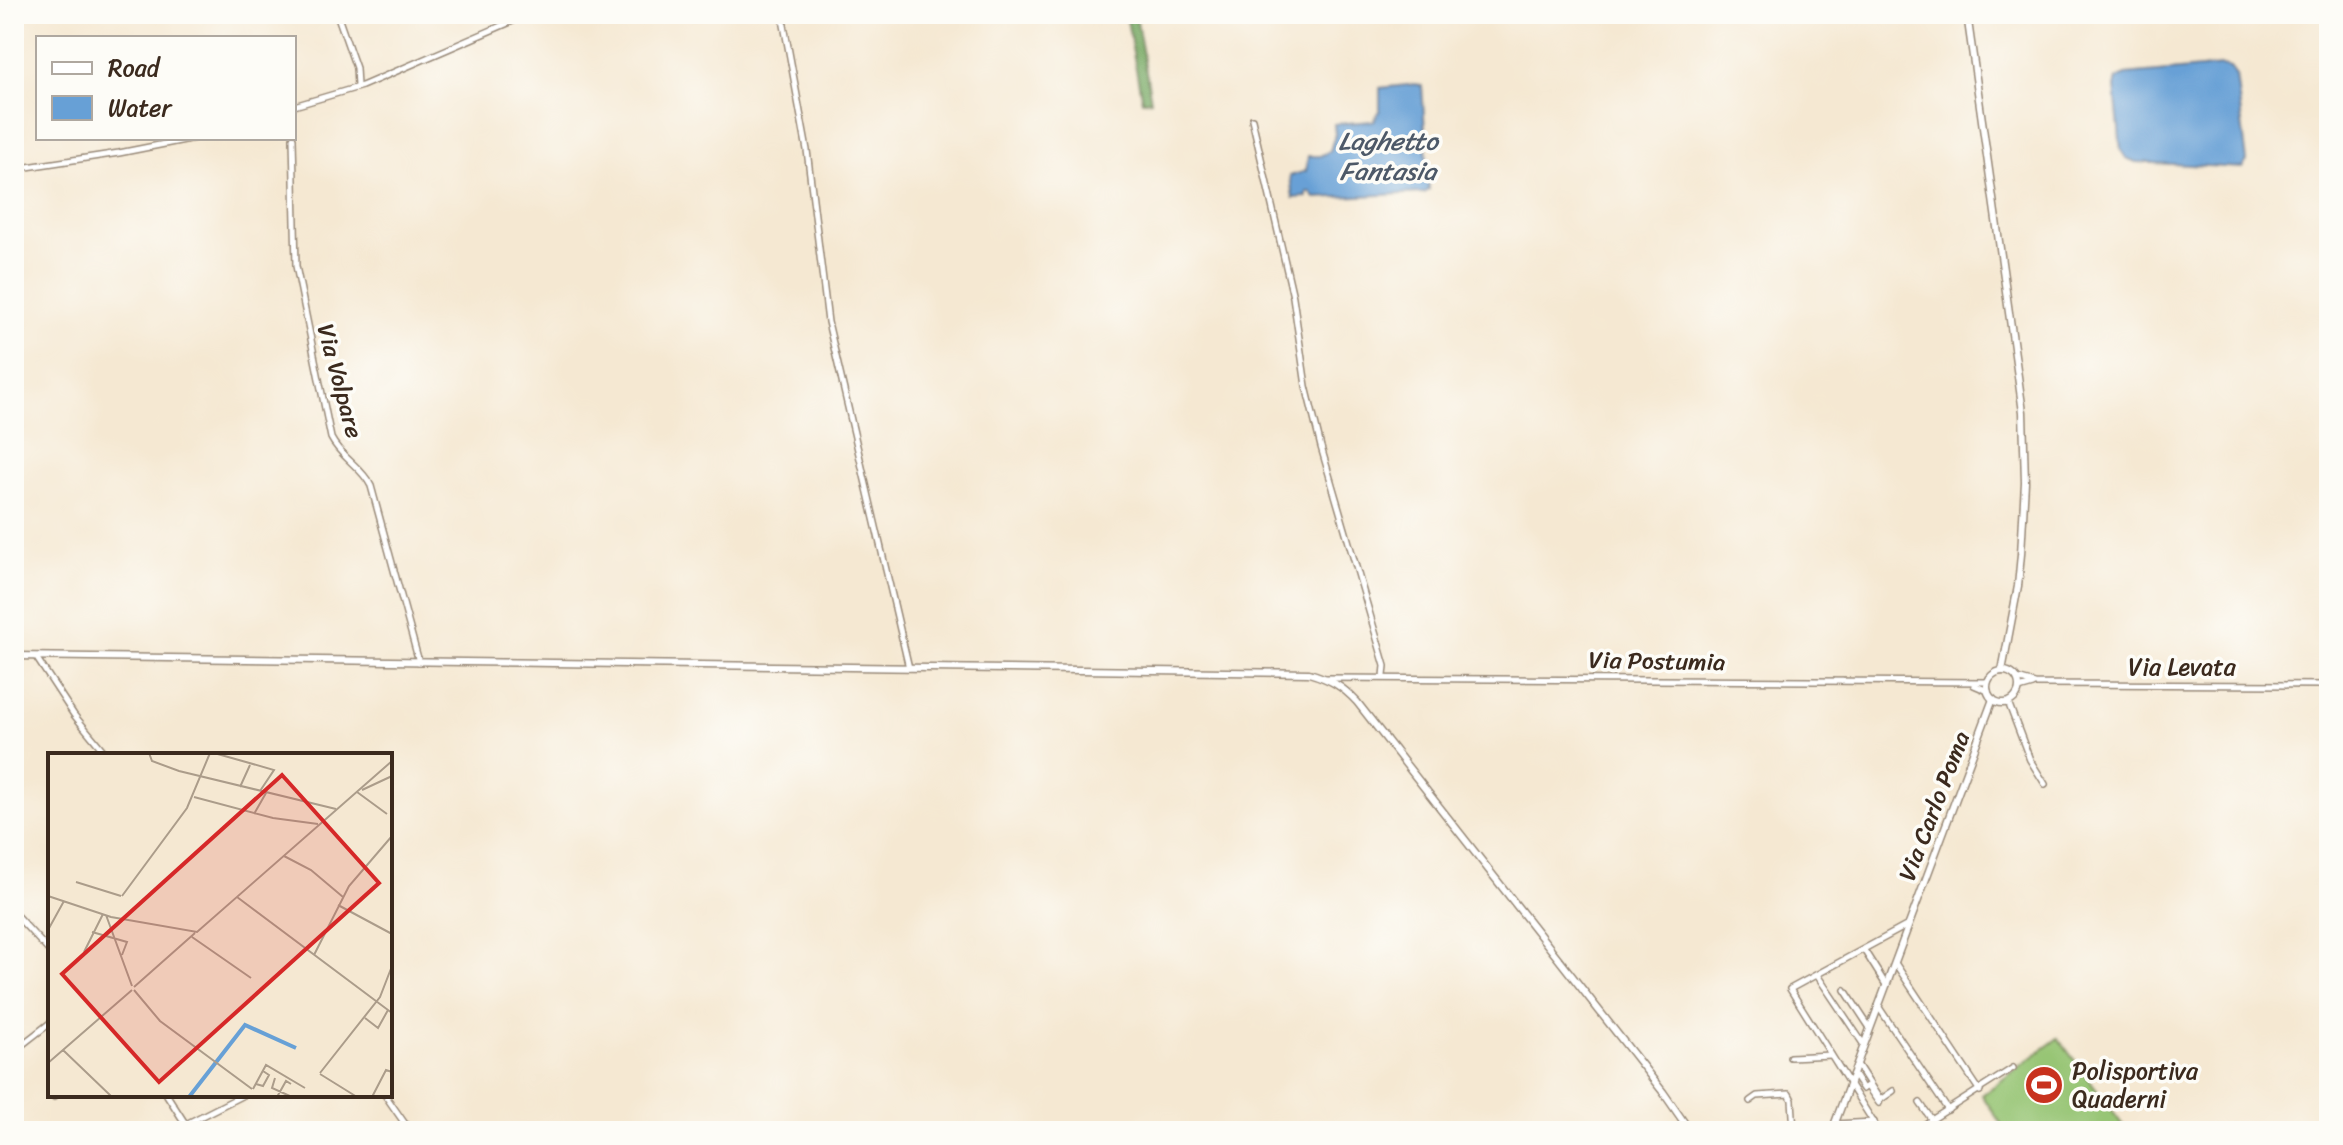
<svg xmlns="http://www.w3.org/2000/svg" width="2343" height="1145" viewBox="0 0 2343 1145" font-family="Sriracha,sans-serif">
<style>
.green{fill:#97c574;stroke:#697849;stroke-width:2}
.forest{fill:#79aa66;stroke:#5a6a42;stroke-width:2}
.water{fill:#67a0d6;stroke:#51657a;stroke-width:2}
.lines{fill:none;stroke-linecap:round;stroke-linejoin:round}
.minor-casing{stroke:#988978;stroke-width:8}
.major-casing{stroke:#988978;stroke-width:9}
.minor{stroke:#fff;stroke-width:5}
.major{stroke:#fff;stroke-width:6}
.labels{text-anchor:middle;stroke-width:7;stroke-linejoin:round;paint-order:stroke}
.street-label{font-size:24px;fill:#3b2a1e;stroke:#fdfcf7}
.poi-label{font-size:24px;fill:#3b2a1e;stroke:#fdfcf7;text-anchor:start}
.water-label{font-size:26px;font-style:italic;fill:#4d5968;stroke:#fdfcf7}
.inset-river{fill:none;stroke:#67a0d6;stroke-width:4}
.inset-road{fill:none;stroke:#ab9c8a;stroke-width:2}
.view{fill:#d62828;fill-opacity:0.15;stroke:#d62828;stroke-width:4}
.inset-edge{fill:none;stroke:#3b2a1e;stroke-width:4}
</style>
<rect width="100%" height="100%" fill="#fdfcf7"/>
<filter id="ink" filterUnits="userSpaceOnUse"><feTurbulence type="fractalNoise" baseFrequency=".0125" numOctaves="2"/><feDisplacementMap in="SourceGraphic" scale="16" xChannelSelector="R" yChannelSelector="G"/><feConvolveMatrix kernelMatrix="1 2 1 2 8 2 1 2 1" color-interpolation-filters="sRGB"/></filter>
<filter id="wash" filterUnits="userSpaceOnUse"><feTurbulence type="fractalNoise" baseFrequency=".006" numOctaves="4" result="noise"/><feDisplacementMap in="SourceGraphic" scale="32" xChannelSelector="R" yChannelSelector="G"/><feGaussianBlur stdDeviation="1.8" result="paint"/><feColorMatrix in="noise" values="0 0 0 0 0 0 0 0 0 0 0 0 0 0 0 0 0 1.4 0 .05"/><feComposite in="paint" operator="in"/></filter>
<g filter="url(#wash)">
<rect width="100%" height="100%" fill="#f5e8d2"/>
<!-- green -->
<polygon class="green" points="2058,1038 2127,1131 2006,1131 1982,1095"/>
<!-- forest -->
<polygon class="forest" points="1135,14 1136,16 1151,100 1142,101 1126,15"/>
<!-- water -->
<g class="water">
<polygon points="2222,66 2230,68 2236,76 2247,161 2242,168 2136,162 2126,158 2121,150 2115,87 2117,79 2125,75"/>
<polygon points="1416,84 1422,86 1429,190 1424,193 1315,198 1311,192 1307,192 1307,197 1293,198 1290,176 1306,171 1308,156 1320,156 1330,151 1335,134 1334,124 1374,121 1380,110 1380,88"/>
</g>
</g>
<g filter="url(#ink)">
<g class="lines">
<!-- minor casing -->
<g class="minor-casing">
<g id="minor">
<polyline points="337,14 356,68 357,86"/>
<polyline points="782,14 807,150 828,322 909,668"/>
<polyline points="294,106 362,86 529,14"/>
<polyline points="1252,119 1293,297 1306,386 1321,447 1385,666 1384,676"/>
<path d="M293,138L296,266L331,438C341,458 362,467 371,486L419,662"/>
<polyline points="14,169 119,153 195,138"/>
<polyline points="36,657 74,715 107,755"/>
<polyline points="1326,678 1988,682"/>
<polyline points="2017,679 2035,684 2329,685"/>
<polyline points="1974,685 1988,691"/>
<polyline points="2019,689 2033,685"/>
<polyline points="2008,702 2030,760 2045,784"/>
<polyline points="14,913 50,952"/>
<polyline points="1864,950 1886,985"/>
<polyline points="1895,963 1980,1091"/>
<polyline points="1817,975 1864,1045"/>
<polyline points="1845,990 1870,1028"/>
<polyline points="1878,1006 1948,1110"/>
<polyline points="14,1051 50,1023"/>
<polyline points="1790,1057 1831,1055"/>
<polyline points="1857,1064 1880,1100 1893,1091"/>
<polyline points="1853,1074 1863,1089 1867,1086 1879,1103"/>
<polyline points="167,1095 190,1131"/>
<polyline points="385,1095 410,1131"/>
<polyline points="54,1097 56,1095"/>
<polyline points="1750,1101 1757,1096 1789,1094 1792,1100 1794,1131"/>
<polyline points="1920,1103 1932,1120"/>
<polyline points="186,1124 243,1095"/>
<polyline points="1835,1124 1874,1122"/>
<polyline points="1879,1131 1790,989 1908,925"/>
<polyline points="1914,1131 2013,1068"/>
</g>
</g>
<!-- major casing -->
<g class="major-casing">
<g id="major">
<polyline points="1967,14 2023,412 2025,482 2021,554 2018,586 2002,671"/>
<path d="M14,656L1309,673C1330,679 1342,686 1357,702L1663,1092L1690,1131"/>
<circle cx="2003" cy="687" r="16"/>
<polyline points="1832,1131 1993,699"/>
</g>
</g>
<!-- minor -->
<use href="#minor" class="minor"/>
<!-- major -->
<use href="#major" class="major"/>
</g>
</g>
<!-- icons -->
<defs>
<g id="stadium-disc" transform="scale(2)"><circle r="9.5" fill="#c8321e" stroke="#fdfcf7"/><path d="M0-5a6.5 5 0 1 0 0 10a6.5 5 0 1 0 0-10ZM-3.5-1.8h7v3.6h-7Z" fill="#fff"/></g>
</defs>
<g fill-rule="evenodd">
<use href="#stadium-disc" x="2044" y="1085"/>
</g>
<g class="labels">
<!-- street labels -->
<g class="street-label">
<text transform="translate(340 381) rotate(75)" y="8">Via Volpare</text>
<text transform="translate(1657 661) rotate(1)" y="8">Via Postumia</text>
<text x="2182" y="675">Via Levata</text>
<text transform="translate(1934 806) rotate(-69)" y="8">Via Carlo Poma</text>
</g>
<!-- poi labels -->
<g class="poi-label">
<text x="2072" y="1079">Polisportiva<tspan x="2072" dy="28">Quaderni</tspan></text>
</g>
<!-- water labels -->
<g class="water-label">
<text x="1388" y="150">Laghetto<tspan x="1388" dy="30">Fantasia</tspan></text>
</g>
</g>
<!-- overview -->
<g transform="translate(48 753)">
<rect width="344" height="344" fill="#f5e8d2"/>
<path class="inset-river" d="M141,344L197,272L248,295"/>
<path class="inset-road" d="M101,0L104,8L131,18L288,56M166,0L226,17L212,38M192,34L202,12M314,37L344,23M309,39L339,61M146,44L225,65L270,71M206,61L218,40M236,103L263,117L295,144M28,129L73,143M0,143L63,164L149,179L344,8M74,143L139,55L162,0M189,144L344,260M290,152L344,181M58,162L84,233M0,177L16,148M44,179L79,189L74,202M144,184L203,225M36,199L55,161M266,202L301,133L344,83M86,234L147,180M86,237L112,268L204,336M317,265L330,275L340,257M15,297L64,344M0,310L84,237M272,320L332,244L344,213M272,321L309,344M227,325L224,335L244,344M208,331L215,333L221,322L215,318M205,336L218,312L257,335M229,344L238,328L243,331M324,344L338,317L344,319"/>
<path class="view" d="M234,22L331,130L111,329L14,221Z"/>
<rect width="344" height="344" class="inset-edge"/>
</g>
<!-- margin -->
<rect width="2343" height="1145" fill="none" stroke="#fdfcf7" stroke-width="48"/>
<!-- legend -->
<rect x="36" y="36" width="260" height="104" fill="#fdfcf7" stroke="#afa8a0" stroke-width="2"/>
<rect x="52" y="62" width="40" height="12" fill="#ffffff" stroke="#afa8a0" stroke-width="2"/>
<text x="108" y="76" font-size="24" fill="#3b2a1e">Road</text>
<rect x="52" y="96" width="40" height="24" fill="#67a0d6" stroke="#afa8a0" stroke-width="2"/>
<text x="108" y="116" font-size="24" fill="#3b2a1e">Water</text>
</svg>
